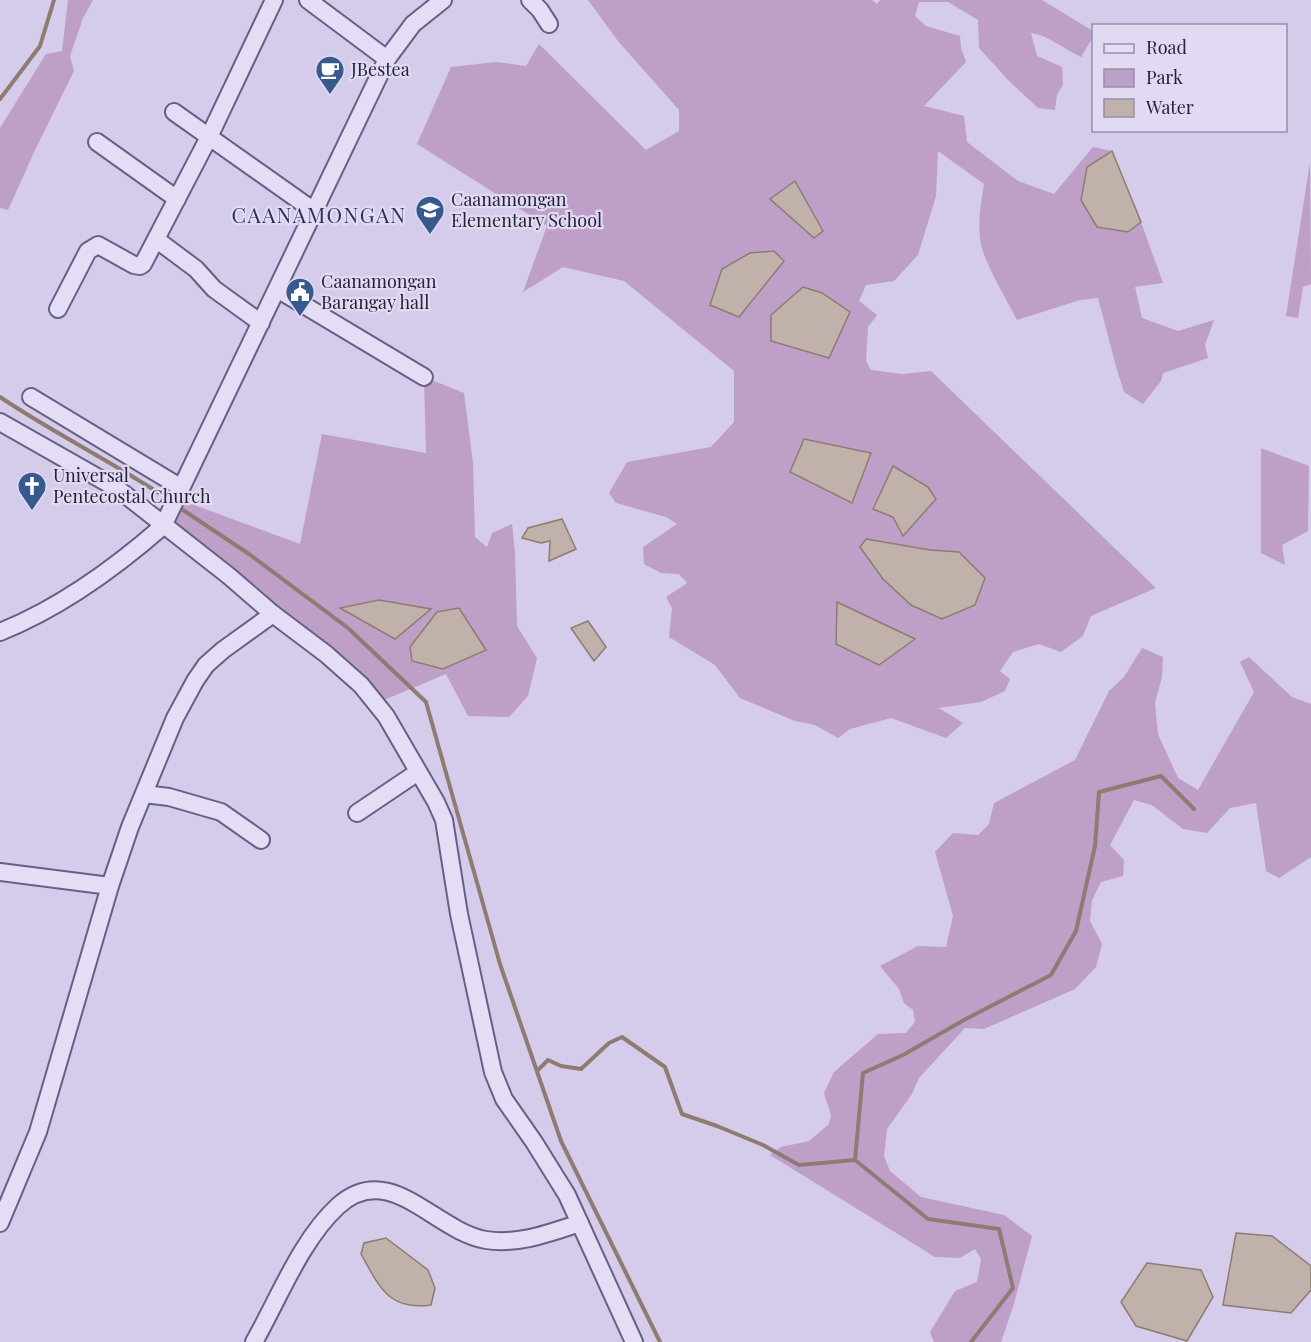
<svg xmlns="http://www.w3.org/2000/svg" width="1311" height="1342" viewBox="0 0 1311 1342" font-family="'Playfair Display',serif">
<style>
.green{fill:#bd9fc8}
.water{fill:#c0b2ab;stroke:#8e7c72;stroke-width:1.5}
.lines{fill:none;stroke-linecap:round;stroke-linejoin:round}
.stream{stroke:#8e7c72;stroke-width:4}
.minor-casing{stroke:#666086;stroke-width:20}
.minor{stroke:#e5ddf6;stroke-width:16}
.labels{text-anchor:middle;stroke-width:4.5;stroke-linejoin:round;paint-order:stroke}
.poi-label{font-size:18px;fill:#252238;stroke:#e2daf3;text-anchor:start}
.quarter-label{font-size:21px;letter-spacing:1.5px;fill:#263060;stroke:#e2daf3}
</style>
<rect width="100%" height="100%" fill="#d5cbeb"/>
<!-- green -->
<g class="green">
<polygon points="68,0 93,0 83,18 70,56 74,71 35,150 8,210 0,208 0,128 46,54 62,51"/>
<path d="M588,0H872L877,4L880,0H1042L1093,31V37L1081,57C1065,50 1048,35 1031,33L1037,56L1062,67L1063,85L1057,94L1055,110L1038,108L1009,81L979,48L978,20L948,2H919L915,16L926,26L960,36L961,48L966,62L924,106L964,116L967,142L1018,181L1054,194L1093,147L1112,151L1087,167L1128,232L1141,222L1163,283L1135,287L1142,318L1178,331L1214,320L1205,345L1208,358L1163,373L1161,381L1143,404L1124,392L1117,370L1098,298L1080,300L1017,320C1006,298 983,262 980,239C978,220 981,202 984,184L938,151L936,196L918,255L894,281L866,285L859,301L877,315L868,327L866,361L871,370L902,374L931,371L1156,588L1091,616L1083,636L1061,652L1039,644L1013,652L1000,671L1010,679L1005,691L981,702L939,708L963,723L946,738L891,718L850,729L838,738L815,725L795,721L740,698L715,665L669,637L672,608L666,597L687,583L679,574L661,573L644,564L643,547L677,524L666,517L616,503L609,493L627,462L711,447L734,422V371L624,281L563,267L523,292L547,226L417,144L451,67L496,62L526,66L539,44L646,150L679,131V110L618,41Z"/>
<polygon points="1310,162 1311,284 1303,287 1298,318 1286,316"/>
<polygon points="424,377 464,393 473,463 475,537 487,547 492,533 512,524 515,553 517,626 537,658 528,696 509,717 468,716 446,674 384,700 163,526 175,498 300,544 322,434 426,453"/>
<polygon points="1261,448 1309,466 1308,531 1282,545 1285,565 1261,553"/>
<polygon points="1142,648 1163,657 1162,677 1155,703 1158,734 1178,778 1198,790 1254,692 1240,662 1249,657 1292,697 1311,704 1311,857 1279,878 1266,871 1256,803 1230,808 1207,833 1183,829 1152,805 1134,800 1110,845 1124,860 1123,876 1101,882 1092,900 1090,921 1102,944 1096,967 1075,989 984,1029 965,1028 919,1078 912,1094 887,1129 884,1156 890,1171 921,1197 1004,1215 1032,1236 1013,1307 1001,1342 934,1342 930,1332 955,1291 977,1282 981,1259 975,1249 960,1258 935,1257 770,1155 781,1147 809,1141 829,1124 831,1115 824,1093 834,1072 878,1034 906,1033 915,1022 913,1010 904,1003 899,989 880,966 918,946 946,947 953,916 935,852 953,833 978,835 989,824 994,803 1075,760 1109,691 1124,677"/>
</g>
<!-- water -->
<g class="water">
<polygon points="1112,151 1141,222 1128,232 1097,227 1081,200 1087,167"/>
<polygon points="795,181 823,231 814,238 770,199"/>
<polygon points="774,251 784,261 739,317 710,305 722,269 750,253"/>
<polygon points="803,287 822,293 850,312 829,358 771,341 771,315"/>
<polygon points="804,439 871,453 852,503 790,472"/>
<polygon points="893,466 928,487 936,499 903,536 893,517 873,509"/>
<polygon points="562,519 576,549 549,561 550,541 541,543 522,538 528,528"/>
<polygon points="866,539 930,550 959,552 985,578 975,605 942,619 911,605 883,579 860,547"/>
<polygon points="379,600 431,609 395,639 340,608"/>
<polygon points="837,602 915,639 879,665 836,644"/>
<polygon points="459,608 486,650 443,669 412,661 410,647 437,612"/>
<polygon points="588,621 606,647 594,661 571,628"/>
<polygon points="1236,1233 1272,1236 1311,1266 1311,1290 1291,1313 1223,1305"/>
<path d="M386,1238L428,1270L435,1288L431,1305C388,1311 379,1286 361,1254L364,1243Z"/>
<polygon points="1147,1263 1201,1270 1213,1297 1187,1341 1136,1326 1121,1302"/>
</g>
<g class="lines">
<!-- stream -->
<g class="stream">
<polyline points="0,99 40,46 54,0"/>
<path d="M0,397C52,432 109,460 162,495"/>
<polyline points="180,508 249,554 348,628 426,702 500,964 561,1141 660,1342"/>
<polyline points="537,1071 548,1060 561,1066 581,1069 609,1043 622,1037 665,1067 682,1114 717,1126 763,1145 799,1165 855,1160"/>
<polyline points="971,1342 1013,1288 999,1229 928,1219 855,1160 863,1073 903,1055 964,1020 1051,975 1076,931 1095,846 1099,792 1161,776 1194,809"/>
</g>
<!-- minor casing -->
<g class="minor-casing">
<g id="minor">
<polyline points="530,0 540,10 549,24"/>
<polyline points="387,59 413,24 443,0"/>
<polyline points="174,112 314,211"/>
<polyline points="97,142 177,199"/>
<polyline points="157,240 196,269 214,289 261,323"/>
<polyline points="277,289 424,377"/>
<polyline points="58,309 88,251 98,245 134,265 140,266 143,264 209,137 274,0"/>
<polyline points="31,397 180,487"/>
<polyline points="0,422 118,489 229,576 273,614 326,654 361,685 386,716 436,802 444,820 459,914 493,1072 504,1099 534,1142 567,1195 634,1342"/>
<path d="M0,632C60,608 115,568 163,526L387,59L308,0"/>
<polyline points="144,794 169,797 221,812 261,840"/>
<polyline points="357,813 418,772"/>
<polyline points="0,872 110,886"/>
<polyline points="0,1223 38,1132 110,886 130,827 175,718 195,681 206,665 223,650 273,614"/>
<path d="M254,1342C279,1298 301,1240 338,1206C390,1159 434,1231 486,1240C519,1245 549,1233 580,1223"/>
</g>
</g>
<!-- minor -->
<use href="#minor" class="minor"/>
</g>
<!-- icons -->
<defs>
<g id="cafe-pin" transform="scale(1.5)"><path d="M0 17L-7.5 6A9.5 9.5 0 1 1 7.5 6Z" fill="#36598f" stroke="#e2daf3"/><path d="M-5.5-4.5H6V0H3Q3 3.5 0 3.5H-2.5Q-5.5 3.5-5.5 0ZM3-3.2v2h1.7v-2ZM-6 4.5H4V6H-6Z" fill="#fff"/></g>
<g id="school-pin" transform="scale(1.5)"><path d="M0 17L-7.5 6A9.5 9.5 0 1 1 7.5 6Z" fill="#36598f" stroke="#e2daf3"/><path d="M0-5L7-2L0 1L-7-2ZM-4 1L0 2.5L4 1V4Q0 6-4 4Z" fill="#fff"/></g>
<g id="civic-pin" transform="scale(1.5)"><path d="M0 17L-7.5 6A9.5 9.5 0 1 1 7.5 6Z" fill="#36598f" stroke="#e2daf3"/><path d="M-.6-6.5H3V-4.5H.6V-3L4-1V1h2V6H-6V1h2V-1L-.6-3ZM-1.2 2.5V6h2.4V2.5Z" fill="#fff"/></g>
<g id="church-pin" transform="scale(1.5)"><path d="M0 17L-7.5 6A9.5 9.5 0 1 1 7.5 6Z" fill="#36598f" stroke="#e2daf3"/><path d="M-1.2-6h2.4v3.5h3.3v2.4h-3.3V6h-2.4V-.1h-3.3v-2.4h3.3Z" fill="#fff"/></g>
</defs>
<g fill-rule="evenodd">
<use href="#cafe-pin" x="330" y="70"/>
<use href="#school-pin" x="430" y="210"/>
<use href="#civic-pin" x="300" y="292"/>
<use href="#church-pin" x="32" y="486"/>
</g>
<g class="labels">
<!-- poi labels -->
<g class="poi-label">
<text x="351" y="76">JBestea</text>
<text x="451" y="206">Caanamongan<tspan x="451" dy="21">Elementary School</tspan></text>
<text x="321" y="288">Caanamongan<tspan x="321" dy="21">Barangay hall</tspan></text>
<text x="53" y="482">Universal<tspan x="53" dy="21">Pentecostal Church</tspan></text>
</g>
<!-- quarter labels -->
<g class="quarter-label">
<text x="319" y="223">CAANAMONGAN</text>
</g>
</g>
<!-- legend -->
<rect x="1092" y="24" width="195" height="108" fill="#e2daf3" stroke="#9690a8" stroke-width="1.5"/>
<rect x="1104" y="44" width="30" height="9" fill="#e5ddf6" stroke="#9690a8" stroke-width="1.5"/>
<text x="1146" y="54" font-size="18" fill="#252238">Road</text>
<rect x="1104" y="69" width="30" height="18" fill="#bd9fc8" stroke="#9690a8" stroke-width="1.5"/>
<text x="1146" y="84" font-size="18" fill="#252238">Park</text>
<rect x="1104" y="99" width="30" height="18" fill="#c0b2ab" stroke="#9690a8" stroke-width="1.5"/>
<text x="1146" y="114" font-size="18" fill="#252238">Water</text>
</svg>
